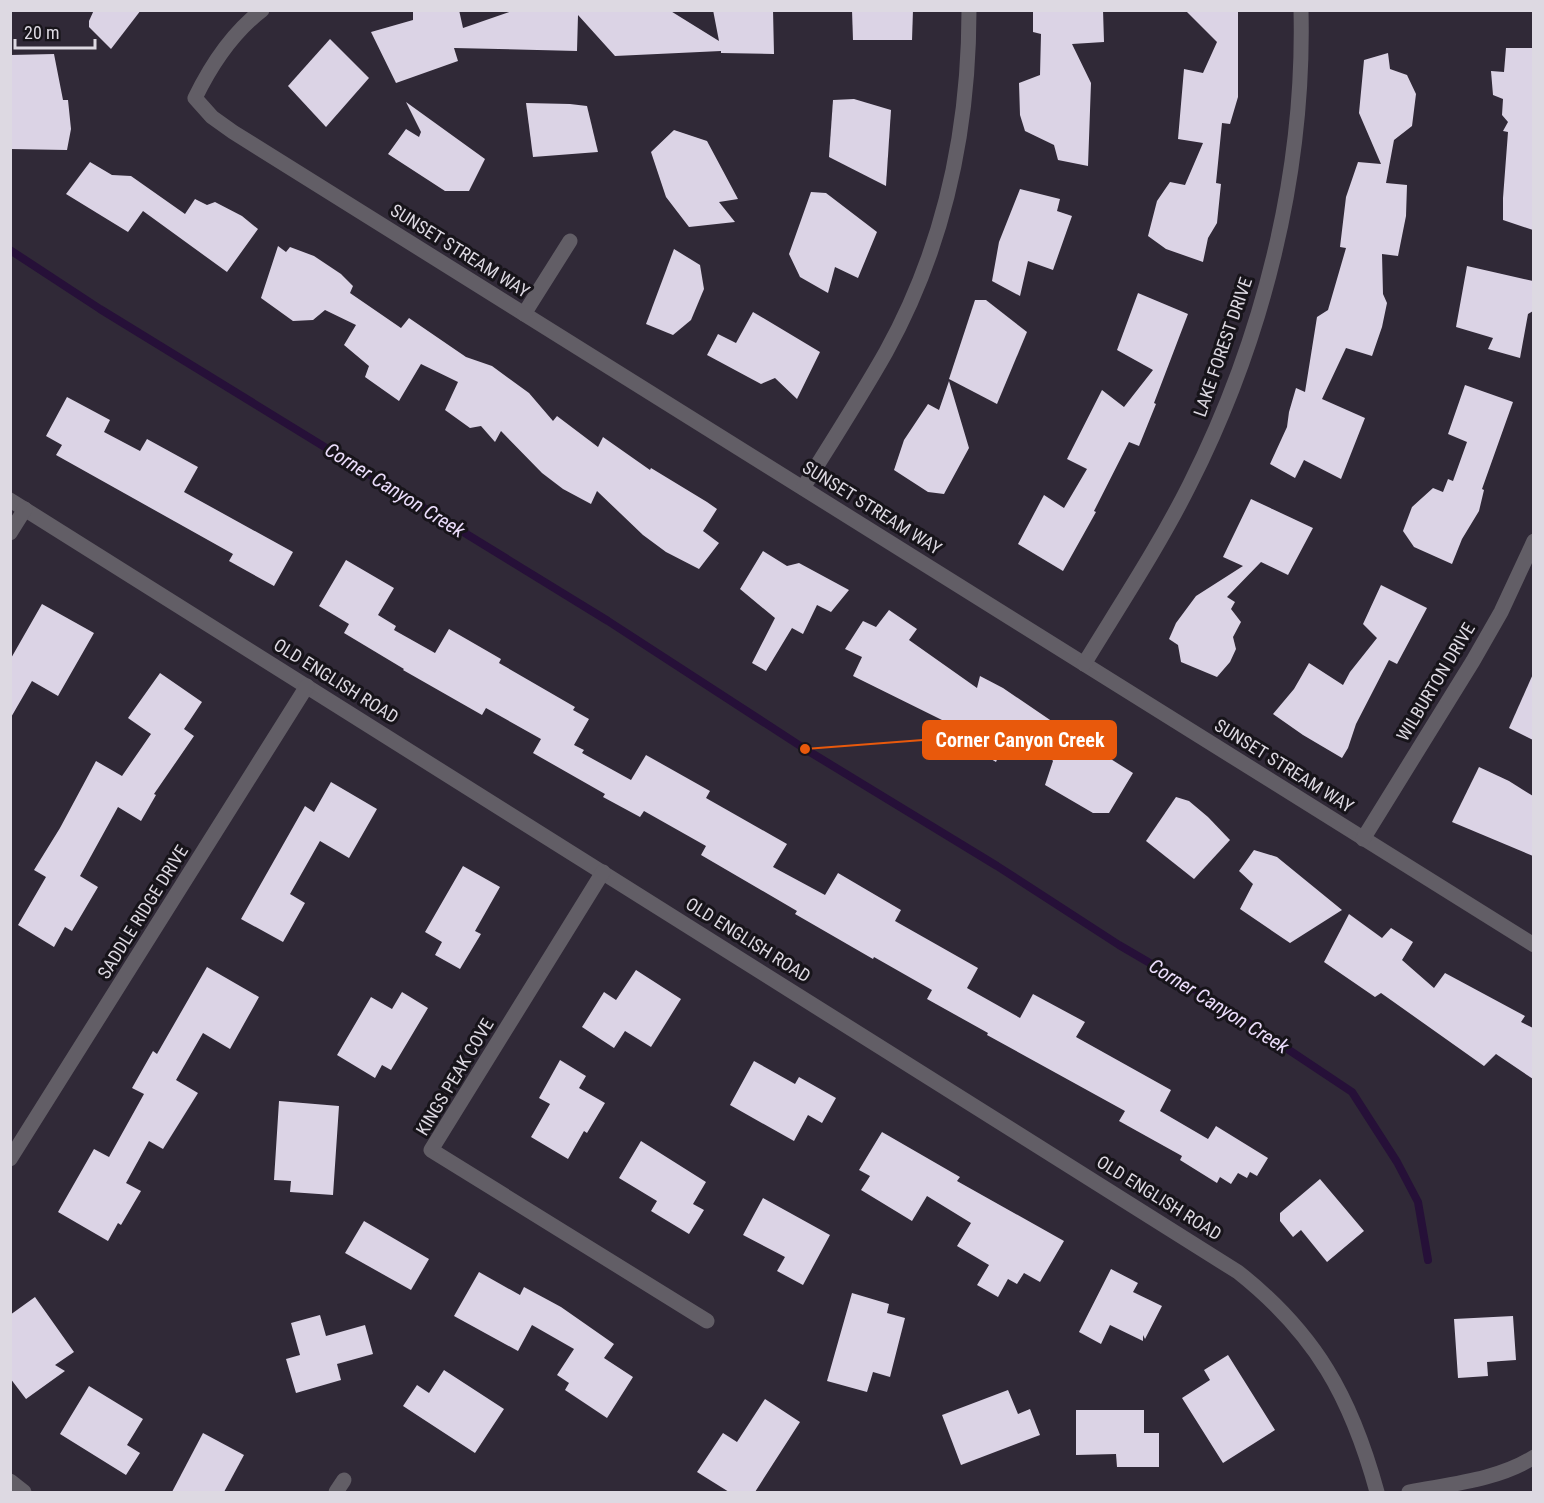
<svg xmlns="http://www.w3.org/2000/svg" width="1544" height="1503" viewBox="0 0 1544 1503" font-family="'Roboto Condensed',sans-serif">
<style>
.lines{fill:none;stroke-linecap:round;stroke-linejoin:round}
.stream{stroke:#261038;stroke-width:8}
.building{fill:#dbd3e5}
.street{stroke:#625e66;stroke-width:15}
.labels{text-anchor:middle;stroke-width:6;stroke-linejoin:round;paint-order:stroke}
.street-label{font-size:18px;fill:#ddd9e2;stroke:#17141a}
.water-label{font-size:20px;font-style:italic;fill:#ebddfb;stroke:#17141a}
.leader{fill:none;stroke:#e8590c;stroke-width:2}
.callout-dot{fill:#e8590c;stroke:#17141a;stroke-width:2}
.callout{fill:#e8590c;stroke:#e8590c;stroke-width:2}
.callout-label{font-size:20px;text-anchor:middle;font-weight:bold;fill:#fff}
</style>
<rect width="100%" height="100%" fill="#302937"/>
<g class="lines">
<!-- stream -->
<polyline class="stream" points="10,250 100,309 608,621 805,749 997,866 1119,945 1220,1004 1352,1092 1397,1162 1418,1202 1428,1260"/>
</g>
<!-- building -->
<g class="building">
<polygon points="94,10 141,10 111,49 89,27 89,21"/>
<polygon points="413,10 459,10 463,28 515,10 669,10 719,41 713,10 773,10 774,54 721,53 721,51 615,56 578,15 577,51 454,48 458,61 396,83 371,32 413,20"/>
<polygon points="852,10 913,10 912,40 853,40"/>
<polygon points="1033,10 1103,10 1104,42 1072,44 1091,83 1088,166 1058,160 1054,145 1025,131 1020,115 1019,83 1040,75 1041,34 1033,32"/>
<polygon points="1185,10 1238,10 1238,97 1230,124 1222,123 1216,183 1221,184 1217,223 1208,238 1203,262 1166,249 1148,236 1157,201 1170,182 1185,185 1203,143 1178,139 1184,69 1203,73 1217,42"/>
<polygon points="330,39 369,78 326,127 288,86"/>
<polygon points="1506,48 1533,48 1533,230 1503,220 1503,198 1508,132 1503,131 1508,122 1502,115 1503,99 1493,95 1491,71 1504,72"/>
<polygon points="1388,53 1390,69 1407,75 1416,94 1412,126 1394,140 1386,183 1407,185 1406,216 1398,256 1382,254 1383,294 1387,303 1382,327 1372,356 1346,348 1322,399 1365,418 1341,479 1304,460 1295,478 1270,464 1287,427 1289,412 1296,388 1305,392 1317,317 1328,310 1346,248 1340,247 1346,197 1358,162 1381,164 1359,113 1364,60"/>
<polygon points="54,54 63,100 68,100 71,129 67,150 10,149 10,55"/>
<polygon points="854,99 891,110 886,186 829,157 833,100"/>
<polygon points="406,102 485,159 469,191 445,191 388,154 406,129 419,137 421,132"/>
<polygon points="526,103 570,104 587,106 598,152 533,157"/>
<polygon points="674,130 707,141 738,199 719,202 735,222 689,227 666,197 651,152"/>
<polygon points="90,162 112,175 131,176 185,214 195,199 207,205 215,202 242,216 258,229 227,272 143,211 128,232 66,194"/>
<polygon points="1020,189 1060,199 1057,211 1072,216 1053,270 1028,261 1020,296 992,281 999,242"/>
<polygon points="811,192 826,193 877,232 858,278 835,267 828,293 800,277 789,254"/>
<polygon points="278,246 286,252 290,247 314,256 341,274 353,286 350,293 401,328 409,318 466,357 492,366 529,393 553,421 557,416 598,447 603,437 650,470 651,468 707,502 717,509 703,531 719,543 699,569 666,552 643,535 597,491 591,504 563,489 542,473 501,431 495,442 481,426 470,428 445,410 458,382 421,364 399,401 365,377 369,366 344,345 356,325 325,310 313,320 293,321 261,298"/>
<polygon points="674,249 700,265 704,289 691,320 673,335 646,324"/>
<polygon points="1467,266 1533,281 1533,311 1528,314 1520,358 1488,349 1493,338 1456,327"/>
<polygon points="1138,293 1188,314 1154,403 1156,404 1139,446 1129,442 1094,511 1096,512 1063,571 1018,544 1044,495 1064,508 1087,469 1067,459 1102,390 1124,407 1153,370 1117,350"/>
<polygon points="975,300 986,300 1027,332 997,404 949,379"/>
<polygon points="753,312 820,352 797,399 775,378 761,384 707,355 718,334 736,343"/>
<polygon points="949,381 969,448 944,494 928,492 894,470 904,440 928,404 939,410"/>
<polygon points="1465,385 1513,402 1482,489 1484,490 1479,511 1462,539 1452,564 1414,547 1403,531 1412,507 1433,488 1443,492 1448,479 1453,481 1467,442 1448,434"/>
<polygon points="67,397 110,420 104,432 140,451 147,439 198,467 184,492 293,552 274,586 229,561 233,554 56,455 62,445 46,436"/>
<polygon points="1251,499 1313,528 1288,575 1261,562 1227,597 1235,602 1231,609 1241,622 1233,637 1236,649 1230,662 1217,677 1181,662 1178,645 1169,639 1176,623 1196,596 1243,566 1223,557"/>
<polygon points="763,551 787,566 799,563 849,590 831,612 817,605 803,634 792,628 766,671 752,663 775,618 740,589"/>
<polygon points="346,560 394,588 378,615 396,626 394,630 435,653 449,629 501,659 499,663 575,707 573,710 589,719 574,745 584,750 582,753 631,780 646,755 710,791 706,798 787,844 773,867 825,895 838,873 901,910 895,921 978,968 967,988 1020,1018 1033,994 1085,1022 1076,1037 1171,1090 1160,1111 1208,1139 1216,1126 1268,1158 1257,1176 1250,1172 1247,1178 1238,1173 1231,1184 1220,1177 1217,1183 1180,1160 1182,1156 1119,1121 1125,1111 987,1035 988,1033 927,999 932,990 874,957 873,959 795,914 797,911 701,855 706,846 644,811 640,817 603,797 605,794 533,753 541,739 486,708 482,715 403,670 404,669 344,633 349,624 319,606"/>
<polygon points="1381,585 1427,608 1397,664 1389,660 1356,724 1348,748 1342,758 1303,735 1273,714 1294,689 1309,663 1343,685 1350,672 1377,638 1363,624"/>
<polygon points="42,604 94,633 58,696 32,681 10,719 10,660"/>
<polygon points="889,610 917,629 909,640 977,688 980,676 1003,688 1056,724 1058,720 1091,737 1106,756 1133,773 1109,813 1093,813 1045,785 1053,761 1028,726 1022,737 1010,729 996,762 939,728 944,721 853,676 862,657 845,649 863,621 876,627"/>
<polygon points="160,673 202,702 184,729 194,736 154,794 156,795 141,821 118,807 80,876 98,887 72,931 65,927 54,947 18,925 46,877 34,870 60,828 96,761 122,776 151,734 128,718"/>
<polygon points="1533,674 1533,740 1509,728"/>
<polygon points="1479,767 1509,781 1533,796 1533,856 1452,822"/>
<polygon points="331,782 377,809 349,858 320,841 290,894 305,903 283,942 241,919 305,806 314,812"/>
<polygon points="1176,797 1189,801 1208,817 1230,840 1194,879 1146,841"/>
<polygon points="1254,850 1277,857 1342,910 1290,943 1240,909 1253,884 1239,871"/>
<polygon points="463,866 500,887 475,931 481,934 460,969 435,955 442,942 425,932"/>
<polygon points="1349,914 1382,938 1391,928 1413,942 1402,960 1434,988 1445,973 1525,1016 1521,1022 1533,1028 1533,1079 1496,1054 1484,1066 1381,993 1375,997 1324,962"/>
<polygon points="207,967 259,997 230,1049 203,1033 176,1080 198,1093 163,1149 149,1141 126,1183 141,1191 121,1225 118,1223 108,1241 58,1212 94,1149 109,1157 144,1094 132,1088 153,1051 157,1054"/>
<polygon points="636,970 681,999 651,1047 625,1031 614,1048 582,1027 604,992 616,1000"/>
<polygon points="402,992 428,1008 391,1070 382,1065 375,1078 337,1055 371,997 392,1009"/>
<polygon points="560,1060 586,1076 579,1088 605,1103 587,1133 584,1131 568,1159 531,1137 550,1104 539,1098"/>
<polygon points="754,1061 795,1084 799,1077 836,1098 822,1123 808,1115 794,1141 730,1105"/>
<polygon points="279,1101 339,1106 333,1195 290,1192 291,1181 274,1180"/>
<polygon points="882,1132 960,1177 957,1181 1064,1241 1040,1282 1024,1273 1017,1284 1008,1279 998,1297 977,1285 989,1265 957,1246 971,1223 927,1196 912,1221 861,1190 870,1176 859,1170"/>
<polygon points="641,1141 706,1182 693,1204 704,1210 689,1234 651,1211 657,1201 619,1178"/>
<polygon points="1320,1179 1364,1231 1327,1262 1301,1230 1293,1237 1280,1221 1280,1213"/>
<polygon points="763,1198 830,1235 803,1285 777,1271 785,1257 743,1235"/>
<polygon points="364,1221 429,1259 411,1290 345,1253"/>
<polygon points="1111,1269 1138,1283 1133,1292 1162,1306 1145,1339 1143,1335 1143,1341 1110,1325 1101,1344 1079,1332"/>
<polygon points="479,1272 520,1295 524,1287 561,1307 614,1344 604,1358 633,1377 607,1418 565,1390 569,1383 557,1375 574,1349 532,1325 518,1351 454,1316"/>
<polygon points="852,1293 889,1304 887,1313 905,1318 890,1377 873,1372 867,1392 827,1381"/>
<polygon points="35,1297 74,1352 55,1365 65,1371 26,1399 10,1378 10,1315"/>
<polygon points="320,1315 326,1336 365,1325 373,1354 337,1364 341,1380 296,1393 286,1359 300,1355 291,1323"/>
<polygon points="1513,1316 1516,1360 1487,1362 1488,1376 1458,1378 1454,1319"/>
<polygon points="1228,1355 1275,1430 1223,1463 1182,1398 1210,1380 1204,1370"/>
<polygon points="444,1370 504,1409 475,1453 403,1406 417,1385 429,1393"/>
<polygon points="89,1386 143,1419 127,1445 140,1453 126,1475 60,1434"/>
<polygon points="1008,1390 1018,1414 1030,1409 1040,1435 961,1465 942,1415"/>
<polygon points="765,1399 800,1422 755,1492 729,1492 697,1472 723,1433 737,1442"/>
<polygon points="1076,1410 1144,1410 1144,1433 1159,1433 1159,1467 1117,1467 1116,1454 1076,1455"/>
<polygon points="203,1433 244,1455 224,1492 172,1492"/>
</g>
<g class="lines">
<!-- street -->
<g class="street">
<path d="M262,10C232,33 211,65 195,98L212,117L233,132L1534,945"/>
<polyline points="524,314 570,241"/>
<path d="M803,488C831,443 860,398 886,352C944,247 969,130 969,10"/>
<path d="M10,500L1238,1272C1316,1334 1351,1397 1377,1492"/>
<polyline points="10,533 25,509"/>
<path d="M1084,664C1120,605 1159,546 1190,484C1263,339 1305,173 1301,10"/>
<polyline points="1363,839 1473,661 1501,612 1534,541"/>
<polyline points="603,872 431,1150 707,1321"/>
<polyline points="10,1159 307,686"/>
<polyline points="10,1481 24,1492"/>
<polyline points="336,1492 344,1480"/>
<path d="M1409,1492C1450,1484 1498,1480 1534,1457"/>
</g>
</g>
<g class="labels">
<!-- street labels -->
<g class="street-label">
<text transform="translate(460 251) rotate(32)" y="6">SUNSET STREAM WAY</text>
<text transform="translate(1223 347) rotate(-71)" y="6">LAKE FOREST DRIVE</text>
<text transform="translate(872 508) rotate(32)" y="6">SUNSET STREAM WAY</text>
<text transform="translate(336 681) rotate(32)" y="6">OLD ENGLISH ROAD</text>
<text transform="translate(1436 682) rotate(-59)" y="6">WILBURTON DRIVE</text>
<text transform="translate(1284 766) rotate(32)" y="6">SUNSET STREAM WAY</text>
<text transform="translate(143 912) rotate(-58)" y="6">SADDLE RIDGE DRIVE</text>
<text transform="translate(748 940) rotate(32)" y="6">OLD ENGLISH ROAD</text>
<text transform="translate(455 1077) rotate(-59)" y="6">KINGS PEAK COVE</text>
<text transform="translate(1159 1198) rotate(32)" y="6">OLD ENGLISH ROAD</text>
</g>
<!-- water labels -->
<g class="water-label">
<text transform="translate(395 490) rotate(32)" y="7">Corner Canyon Creek</text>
<text transform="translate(1219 1006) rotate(32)" y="7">Corner Canyon Creek</text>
</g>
</g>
<!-- callouts -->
<path class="leader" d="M805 749L923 740"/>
<circle class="callout-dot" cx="805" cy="749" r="6"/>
<rect class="callout" x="923" y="721" width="193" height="38" rx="6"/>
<g class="callout-label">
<text x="1020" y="747">Corner Canyon Creek</text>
</g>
<!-- border -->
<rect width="1544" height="1503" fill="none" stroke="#ddd9e2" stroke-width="24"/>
<!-- scale -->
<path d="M15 39v9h80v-9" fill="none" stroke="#ddd9e2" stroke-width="3"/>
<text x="24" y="39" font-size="18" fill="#ddd9e2" stroke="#17141a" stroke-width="4.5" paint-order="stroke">20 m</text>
</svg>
